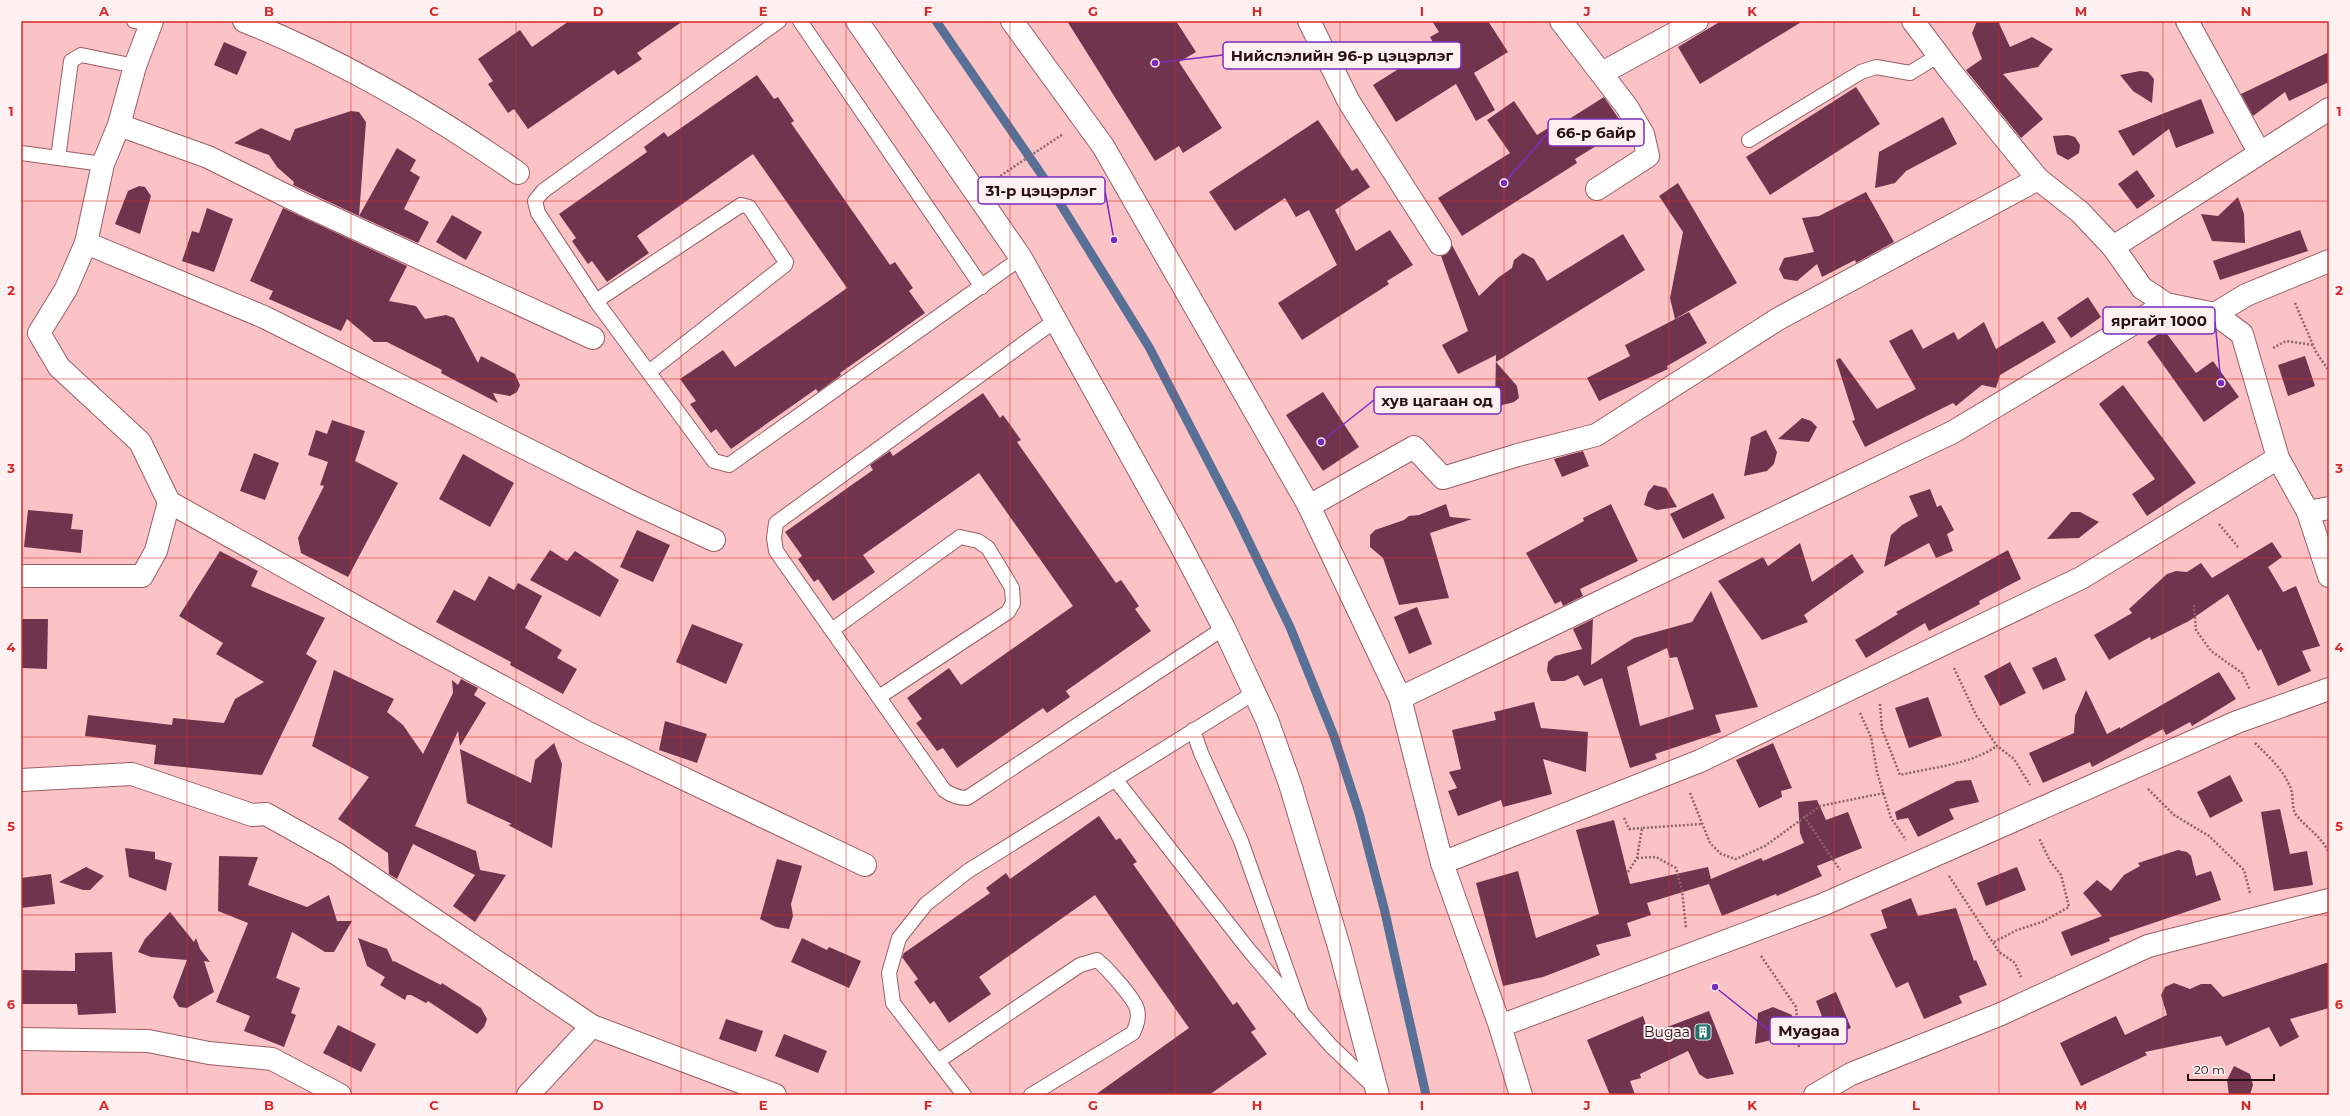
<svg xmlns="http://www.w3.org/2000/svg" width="2350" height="1116" viewBox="0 0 2350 1116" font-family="Montserrat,sans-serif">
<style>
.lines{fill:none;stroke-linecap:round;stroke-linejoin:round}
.stream{stroke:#587096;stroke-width:9}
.building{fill:#71344f;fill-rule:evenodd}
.service-casing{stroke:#9b5d63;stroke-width:16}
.minor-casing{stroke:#9b5d63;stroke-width:24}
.tertiary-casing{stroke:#9b5d63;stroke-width:24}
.path{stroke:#8c6467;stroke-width:2.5;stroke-dasharray:2 2;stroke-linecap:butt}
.service{stroke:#fff;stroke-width:14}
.minor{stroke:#fff;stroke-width:22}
.tertiary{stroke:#fff;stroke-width:22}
.grid{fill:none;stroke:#d62828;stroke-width:1;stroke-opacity:0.55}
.labels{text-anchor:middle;stroke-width:4;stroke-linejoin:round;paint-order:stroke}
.poi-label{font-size:14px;fill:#270f12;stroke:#fff0f1;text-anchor:end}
.leader{fill:none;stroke:#7b2cbf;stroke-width:1.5}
.callout-dot{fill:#7b2cbf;stroke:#fff0f1;stroke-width:1.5}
.callout{fill:#fff0f1;stroke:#7b2cbf;stroke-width:1.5}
.callout-label{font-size:15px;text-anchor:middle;font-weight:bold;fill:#270f12}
.neatline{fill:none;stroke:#d62828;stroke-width:1.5}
.grid-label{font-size:13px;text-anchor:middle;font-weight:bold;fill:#d62828}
</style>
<rect width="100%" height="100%" fill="#fbc3c6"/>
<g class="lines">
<!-- stream -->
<polyline class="stream" points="936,21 1048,184 1149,347 1235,513 1290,627 1334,736 1359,813 1384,908 1426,1095"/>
</g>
<!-- building -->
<g class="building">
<polygon points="569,21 683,21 637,53 642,59 618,75 614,70 528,129 514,109 508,113 488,84 493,81 478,59 520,30 532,47"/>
<polygon points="1067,21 1176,21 1196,52 1179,62 1222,128 1183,153 1179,146 1155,161"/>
<polygon points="1432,21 1488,21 1508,52 1474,73 1495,110 1476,121 1456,84 1396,122 1373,85 1435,46 1430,37 1439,32"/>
<polygon points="1721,21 1803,21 1700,84 1678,47"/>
<polygon points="1977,21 1998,21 2010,47 2032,37 2053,49 2038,67 2003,74 2043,119 2021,138 1966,70 1982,59 1972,33"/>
<polygon points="224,42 247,52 237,75 214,65"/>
<polygon points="2329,52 2329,82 2289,101 2285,92 2253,116 2241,94"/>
<polygon points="2140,71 2148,72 2154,79 2152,103 2133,91 2120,75"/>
<polygon points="757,75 774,99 778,97 794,121 791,123 890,265 895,262 913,288 909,291 925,313 840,373 841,375 818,392 816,389 731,449 716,429 711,433 690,404 696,401 680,379 723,350 735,367 847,288 753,154 637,236 649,253 607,282 592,261 588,264 572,241 576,238 559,214 647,152 644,147 664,132 668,137"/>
<polygon points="1856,87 1880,124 1770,195 1746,157"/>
<polygon points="1604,97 1625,128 1575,159 1577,163 1462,236 1438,198 1510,153 1487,120 1514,101 1537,135 1553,125 1555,128"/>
<polygon points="2201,99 2214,133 2176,148 2169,129 2133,156 2118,131"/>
<polygon points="351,111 359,112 366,122 359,216 293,185 294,182 277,167 269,155 234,143 261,128 290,141 295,129"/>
<polygon points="1943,117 1957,144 1906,171 1895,183 1875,188 1879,152"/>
<polygon points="1318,120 1352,171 1357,168 1370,187 1335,210 1356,251 1390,230 1413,265 1387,281 1389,284 1302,340 1278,303 1337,265 1309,210 1296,217 1285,198 1235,231 1209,192"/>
<polygon points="2068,135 2075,137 2080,145 2079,153 2068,160 2057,154 2053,136"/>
<polygon points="397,148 416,160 410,171 420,177 404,209 429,222 418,243 359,216"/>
<polygon points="2137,170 2155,196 2137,209 2118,184"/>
<polygon points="1678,183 1737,283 1675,319 1670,298 1683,232 1659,196"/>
<polygon points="139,186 145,187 151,196 140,234 115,224 128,191"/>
<polygon points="1866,192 1894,242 1856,263 1855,260 1822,277 1817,264 1797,281 1784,279 1779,269 1784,258 1814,252 1802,218 1819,216"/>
<polygon points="2238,197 2244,214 2245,243 2212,241 2201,214 2218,216"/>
<polygon points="207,208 233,219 214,272 182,261 192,231 199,233"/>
<polygon points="283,208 407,266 389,301 416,306 425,319 446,315 454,318 478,363 481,356 515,374 520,385 517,392 510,396 493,393 498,403 441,373 442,370 387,342 374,342 347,319 341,331 269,299 273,291 250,281"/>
<polygon points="452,215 482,232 466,260 436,242"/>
<polygon points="2300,230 2308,251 2220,280 2213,261"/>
<polygon points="1623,234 1645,270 1496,362 1517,386 1519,398 1514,402 1495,407 1496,355 1458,374 1442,345 1468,331 1441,256 1447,254 1452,245 1479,296 1499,277 1512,268 1514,260 1523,253 1534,259 1547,281"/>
<polygon points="2088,297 2101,317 2071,338 2057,318"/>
<polygon points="1689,312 1707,343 1667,366 1668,369 1599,401 1587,378 1630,356 1625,345"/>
<polygon points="2043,321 2056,342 2000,375 1996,388 1982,385 1956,406 1953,403 1865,447 1852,421 1855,420 1836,360 1840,358 1877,409 1916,389 1889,341 1912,329 1923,349 1954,332 1958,340 1984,322 1996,349"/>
<polygon points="2164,330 2196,373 2213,361 2239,397 2204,422 2147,342"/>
<polygon points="2305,356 2315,386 2288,396 2278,365"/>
<polygon points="2123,385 2196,483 2147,516 2132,494 2155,479 2099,404"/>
<polygon points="1323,392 1359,447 1323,471 1286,415"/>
<polygon points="983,393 1000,418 1003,415 1021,440 1017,442 1116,583 1121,580 1139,606 1135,609 1151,631 1066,691 1070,697 1047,713 1043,708 957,768 943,748 937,751 916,723 922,719 907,698 949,668 961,685 1073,606 979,473 863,555 875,572 833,601 818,579 814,582 798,559 802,556 785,532 873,470 870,465 890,451 893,456"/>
<polygon points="1802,418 1811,421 1817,427 1809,442 1778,439"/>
<polygon points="332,420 365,431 355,461 398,483 348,577 301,553 298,538 324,486 320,485 328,462 308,455 316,430 327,434"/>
<polygon points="1766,430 1777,452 1774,464 1767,471 1744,476 1751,437"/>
<polygon points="1583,451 1589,466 1562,477 1554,459"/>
<polygon points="254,453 279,463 265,500 240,491"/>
<polygon points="463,454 514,483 490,527 439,499"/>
<polygon points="1654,485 1666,488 1677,507 1657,510 1644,505 1648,492"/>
<polygon points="1930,489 1937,507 1941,505 1954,530 1947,534 1953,551 1936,558 1929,543 1884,567 1891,535 1902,525 1918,516 1909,496"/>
<polygon points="1713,493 1725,518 1683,539 1670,514"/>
<polygon points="1446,504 1450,517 1472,519 1430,533 1449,598 1399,605 1383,558 1370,547 1370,535 1375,530 1404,520 1409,516 1419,515"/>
<polygon points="1611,504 1638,561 1580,589 1583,596 1563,606 1561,601 1555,604 1526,553 1584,521 1583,518"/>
<polygon points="28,510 73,514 71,529 83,530 81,553 24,547"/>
<polygon points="2071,512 2080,512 2099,522 2079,538 2047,539"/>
<polygon points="637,530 670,545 653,582 620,567"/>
<polygon points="2272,542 2282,557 2268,567 2283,592 2296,586 2320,646 2302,651 2311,671 2278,686 2261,649 2258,651 2228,594 2189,621 2151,640 2150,637 2109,660 2094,635 2132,613 2129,609 2167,574 2176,571 2187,572 2201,563 2212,578"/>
<polygon points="1800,543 1812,582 1852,554 1864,572 1804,615 1808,622 1762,640 1718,581 1763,557 1768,566"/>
<polygon points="550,550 567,561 575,551 619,580 600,617 530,580"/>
<polygon points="2008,550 2021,579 1979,601 1980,604 1929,631 1925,623 1866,658 1855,640 1898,614 1896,612"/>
<polygon points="220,551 258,571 251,586 325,618 306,654 317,661 262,775 154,764 156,745 85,736 88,715 172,725 173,718 224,723 235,699 264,682 216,654 223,643 179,616"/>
<polygon points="489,576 514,590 518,583 542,596 525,628 562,650 557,658 577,669 563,694 510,665 511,662 436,622 454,590 475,601"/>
<path d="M1711,591L1758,707L1715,715L1721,732L1655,754L1657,759L1630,768L1602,678L1584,686L1578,675L1564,681H1551L1547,671L1548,662L1555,656L1582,649L1573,629L1593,619L1591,665L1634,638L1692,622ZM1667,648L1670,658L1677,657L1694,709L1640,726L1627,667Z"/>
<polygon points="1417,607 1432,644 1409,654 1394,617"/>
<polygon points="21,619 48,619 47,669 22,668"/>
<polygon points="692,624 743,644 726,684 676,662"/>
<polygon points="2056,657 2066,680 2043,690 2032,668"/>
<polygon points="2010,662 2026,693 2000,706 1984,676"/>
<polygon points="334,670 394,699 387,712 403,725 423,754 453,693 452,680 458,685 461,679 478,688 474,695 486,703 460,746 458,731 415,826 476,851 480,870 506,875 475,922 453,906 475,875 413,844 397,879 389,874 388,853 338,819 369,777 312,746"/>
<polygon points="2219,672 2236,699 2192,726 2190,722 2166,735 2163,729 2092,767 2090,762 2043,783 2029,753 2074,733 2075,716 2086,690 2107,734 2120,727 2120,729"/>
<polygon points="1928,697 1942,736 1909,748 1895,708"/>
<polygon points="1534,702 1541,728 1588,732 1586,772 1543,759 1552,794 1503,807 1501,800 1458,816 1448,791 1457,788 1449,772 1461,769 1452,730 1496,720 1494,712"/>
<polygon points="665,721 707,734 697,763 659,750"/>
<polygon points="554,743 562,764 552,848 508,825 512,824 467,803 460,749 531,783 535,760"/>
<polygon points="1773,743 1792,788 1781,791 1782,797 1759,808 1736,760"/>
<polygon points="2230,775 2243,801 2210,818 2197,792"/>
<polygon points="1971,780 1979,802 1949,809 1954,819 1918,837 1908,818 1897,820 1895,812 1957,781"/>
<polygon points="1817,800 1826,820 1848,812 1862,848 1817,866 1822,876 1777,896 1776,894 1722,916 1709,884 1647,903 1651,915 1627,923 1631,936 1596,945 1600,955 1543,977 1503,986 1476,883 1518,871 1536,938 1599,914 1576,830 1614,820 1630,884 1708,867 1711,879 1761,858 1763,861 1804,843 1800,833 1798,802"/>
<polygon points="2280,809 2290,854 2307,851 2313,885 2274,891 2261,812"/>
<polygon points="1099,816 1116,840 1120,838 1137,862 1133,864 1233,1005 1237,1002 1256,1029 1251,1032 1267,1054 1209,1095 1095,1095 1189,1028 1095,895 979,977 991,994 949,1023 934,1001 930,1004 914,982 918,979 902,957 904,953 990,893 986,888 1006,873 1010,879"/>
<polygon points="125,848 155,852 155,859 172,863 166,891 129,877"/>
<polygon points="2178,850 2187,852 2191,856 2196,876 2211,871 2221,900 2109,938 2110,941 2071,956 2061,932 2102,916 2083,893 2097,880 2111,891 2124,875 2140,866 2138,863"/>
<polygon points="219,856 258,857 248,885 307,907 329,895 337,921 352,921 334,952 325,952 292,932 276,978 300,988 291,1013 296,1015 284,1047 244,1031 250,1016 216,1002 248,923 218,911"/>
<polygon points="777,859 802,866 791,904 793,916 789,929 776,927 760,919"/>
<polygon points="86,867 104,876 90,890 83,890 59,882"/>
<polygon points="2017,867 2026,890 1986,906 1977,883"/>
<polygon points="51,874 55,904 21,908 21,878"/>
<polygon points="1911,898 1918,916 1956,908 1974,961 1976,960 1987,985 1959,996 1962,1003 1924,1019 1908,982 1896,988 1870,934 1887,928 1881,910"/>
<polygon points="170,912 194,942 196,938 200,949 210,962 204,961 214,992 187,1008 179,1007 173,997 187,960 151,957 138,952 145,939"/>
<polygon points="358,938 387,949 393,962 394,961 441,985 442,983 481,1008 487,1019 484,1027 477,1034 428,1001 426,1003 411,995 407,995 405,1000 380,985 385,977 367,966"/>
<polygon points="802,938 827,950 829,947 861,961 849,988 791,962"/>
<polygon points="112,952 116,1013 78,1015 77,1004 21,1004 21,970 75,971 75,953"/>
<polygon points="2329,962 2329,1008 2290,1019 2299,1037 2280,1047 2269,1027 2226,1046 2221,1036 2145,1052 2147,1055 2081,1086 2060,1043 2116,1016 2125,1035 2167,1015 2161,995 2165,987 2174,983 2190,989 2201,984 2211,984 2223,997"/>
<polygon points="1836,992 1851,1028 1830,1037 1816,1001"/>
<polygon points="1773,1007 1792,1015 1787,1030 1779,1038 1755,1044 1758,1013"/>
<polygon points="1709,1011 1734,1074 1707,1079 1699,1074 1688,1051 1640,1074 1641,1078 1630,1081 1635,1095 1610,1095 1587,1040 1643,1016 1649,1034"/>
<polygon points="726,1019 763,1031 756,1052 719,1039"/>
<polygon points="338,1025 376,1044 361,1072 323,1053"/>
<polygon points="784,1034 827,1051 818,1073 775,1056"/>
<polygon points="2234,1066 2250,1074 2253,1085 2250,1095 2229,1095 2227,1080"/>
</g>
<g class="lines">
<!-- service casing -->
<g class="service-casing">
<g id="service">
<polyline points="134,21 152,23"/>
<polyline points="779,21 543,191 535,201 538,213 596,301 714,461 729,465 1021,258"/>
<polyline points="800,21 982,287"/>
<polyline points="1749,140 1861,72 1876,67 1910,73 1939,55"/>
<polyline points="21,153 103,164"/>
<polyline points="58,158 71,61 81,55 135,66"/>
<polyline points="596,301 741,205 749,207 786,262 785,265 649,372"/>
<path d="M1056,320L776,523L774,538L776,551L944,790C952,796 958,798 967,798L1224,628"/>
<polyline points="832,630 960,537 978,541 988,548 1012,588 1013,603 1008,612 879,697"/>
<polyline points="1193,730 1201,753 1241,841 1302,1013 1331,1046 1375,1088"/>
<polyline points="1115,779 1248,949 1297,1007"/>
<path d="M938,1061L1080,965L1097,960C1106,967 1134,998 1137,1009C1139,1018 1137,1024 1133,1033L1031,1095"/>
<polyline points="964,1095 893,1003 889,973 899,938 926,904 968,871 1254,693"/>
</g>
</g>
<!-- minor casing -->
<g class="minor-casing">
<g id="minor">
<polyline points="152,21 135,66 119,125 103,164 86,243 66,289 39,333 59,367 140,442 169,502 403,633 586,732 865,865"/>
<path d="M244,21C341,60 432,113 518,173"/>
<polyline points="857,21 1021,258 1179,542 1224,628 1267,720 1290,784 1340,950 1378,1095"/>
<polyline points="1309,21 1349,102 1440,244"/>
<polyline points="1561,21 1627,107 1643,134 1648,156 1597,189"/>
<polyline points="1913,21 1951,72 2038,179 2080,212 2113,247 2142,288 2166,304 2215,314 2242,334 2278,458 2308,512 2329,576"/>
<polyline points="2187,21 2259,152"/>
<polyline points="1602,73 1697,21"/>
<polyline points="119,125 208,157 303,204 593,338"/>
<polyline points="86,243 264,317 638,505 714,540"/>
<polyline points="2113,247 2329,109"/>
<polyline points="2215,314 2246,295 2329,261"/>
<polyline points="1309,506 1414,447 1443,478 1518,455 1596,435 1778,319 2038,179"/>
<polyline points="2308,512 2329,508"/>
<polyline points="21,576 142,576 156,551 169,502"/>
<polyline points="1400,698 1953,432 2166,304"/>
<polyline points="21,780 132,774 252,815 266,814 337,854 592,1026"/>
<polyline points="1442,863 1700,761 2081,578 2278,458"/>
<polyline points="1500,1026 1822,905 2237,722 2329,689"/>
<polyline points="21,1039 148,1041 209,1053 272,1059 340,1095"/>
<polyline points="528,1095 592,1026 775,1095"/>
<polyline points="1815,1095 1851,1074 2001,1014 2148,946 2329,900"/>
</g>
</g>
<!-- tertiary casing -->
<g class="tertiary-casing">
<polyline id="tertiary" points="1012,21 1103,146 1309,506 1400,698 1442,863 1500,1026 1521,1095"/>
</g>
<!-- path -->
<g class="path">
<polyline points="997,178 1063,134"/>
<polyline points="2295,303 2316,352 2329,371"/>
<polyline points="2273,348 2286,341 2313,345"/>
<polyline points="2219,524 2238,547"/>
<polyline points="2194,605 2196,630 2211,651 2242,673 2250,690"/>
<polyline points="1954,668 1976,715 1997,746 2014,759 2030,785"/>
<path d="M1880,704L1882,729L1900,775C1933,767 1969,765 1997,746"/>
<polyline points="1860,713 1871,737 1877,772 1891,818 1906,840"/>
<path d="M2255,743C2269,757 2284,770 2291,789C2294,797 2291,810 2297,816C2308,829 2322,837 2329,853"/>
<polyline points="2148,789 2174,815 2209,836 2244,870 2250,893"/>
<polyline points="1690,793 1710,843 1721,854 1736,859 1765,846 1820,806 1884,793"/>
<polyline points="1804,816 1840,870"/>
<polyline points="1624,818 1629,829 1642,828"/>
<polyline points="1637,858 1656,857 1676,868 1682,890 1686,928"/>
<polyline points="1628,872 1637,858 1642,828 1702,824"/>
<polyline points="1949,876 1999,952 2015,963 2021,977"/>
<polyline points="1994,942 2017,930 2042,922 2069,907 2061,875 2050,861 2039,838"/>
<polyline points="1761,956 1796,1007 1799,1048"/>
</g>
<!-- service -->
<use href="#service" class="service"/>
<!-- minor -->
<use href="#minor" class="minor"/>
<!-- tertiary -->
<use href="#tertiary" class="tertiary"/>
</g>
<!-- grid -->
<path class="grid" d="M187,21V1095M351,21V1095M516,21V1095M681,21V1095M846,21V1095M1010,21V1095M1175,21V1095M1340,21V1095M1504,21V1095M1669,21V1095M1834,21V1095M1999,21V1095M2163,21V1095M21,201H2329M21,379H2329M21,558H2329M21,737H2329M21,915H2329"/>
<!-- icons -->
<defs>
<g id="building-square" transform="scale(0.9)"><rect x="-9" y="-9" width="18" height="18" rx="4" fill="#267170" stroke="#fff0f1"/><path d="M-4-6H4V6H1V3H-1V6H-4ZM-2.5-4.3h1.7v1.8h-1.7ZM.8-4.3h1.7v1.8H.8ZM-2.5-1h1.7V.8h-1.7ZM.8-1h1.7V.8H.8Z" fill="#fff"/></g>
</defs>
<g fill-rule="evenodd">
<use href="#building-square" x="1703" y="1032"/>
</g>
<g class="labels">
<!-- poi labels -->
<g class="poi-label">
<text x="1690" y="1037">Bugaa</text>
</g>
</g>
<!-- callouts -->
<path class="leader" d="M1155 63L1223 55M1504 183L1548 133M1114 240L1105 191M2221 383L2215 321M1321 442L1374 400M1715 987L1770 1031"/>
<g class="callout-dot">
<circle cx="1155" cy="63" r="4"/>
<circle cx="1504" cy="183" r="4"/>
<circle cx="1114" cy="240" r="4"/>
<circle cx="2221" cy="383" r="4"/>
<circle cx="1321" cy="442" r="4"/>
<circle cx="1715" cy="987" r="4"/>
</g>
<g class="callout">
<rect x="1223" y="42" width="238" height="27" rx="4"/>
<rect x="1548" y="119" width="96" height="27" rx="4"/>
<rect x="978" y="177" width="127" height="27" rx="4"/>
<rect x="2103" y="307" width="112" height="27" rx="4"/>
<rect x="1374" y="387" width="127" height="27" rx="4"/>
<rect x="1770" y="1017" width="77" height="27" rx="4"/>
</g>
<g class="callout-label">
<text x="1342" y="61">Нийслэлийн 96-р цэцэрлэг</text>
<text x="1596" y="138">66-р байр</text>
<text x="1041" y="196">31-р цэцэрлэг</text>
<text x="2159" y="326">яргайт 1000</text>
<text x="1437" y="406">хув цагаан од</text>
<text x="1809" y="1036">Myagaa</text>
</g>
<!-- border -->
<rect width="2350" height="1116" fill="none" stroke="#fff0f1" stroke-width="44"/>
<!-- scale -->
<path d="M2188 1074v6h86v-6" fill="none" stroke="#270f12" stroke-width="2"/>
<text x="2194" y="1074" font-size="12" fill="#270f12" stroke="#fff0f1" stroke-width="3" paint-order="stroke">20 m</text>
<rect x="22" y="22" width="2306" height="1072" class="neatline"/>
<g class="grid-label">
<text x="104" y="16">A</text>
<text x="269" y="16">B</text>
<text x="434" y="16">C</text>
<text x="598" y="16">D</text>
<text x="763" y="16">E</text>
<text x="928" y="16">F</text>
<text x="1093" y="16">G</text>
<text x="1257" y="16">H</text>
<text x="1422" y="16">I</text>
<text x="1587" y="16">J</text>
<text x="1752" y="16">K</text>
<text x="1916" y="16">L</text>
<text x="2081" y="16">M</text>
<text x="2246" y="16">N</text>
<text x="11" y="116">1</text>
<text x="2339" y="116">1</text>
<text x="11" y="295">2</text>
<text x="2339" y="295">2</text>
<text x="11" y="473">3</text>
<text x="2339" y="473">3</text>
<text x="11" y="652">4</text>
<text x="2339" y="652">4</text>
<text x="11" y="831">5</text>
<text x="2339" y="831">5</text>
<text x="11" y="1009">6</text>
<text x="2339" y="1009">6</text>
<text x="104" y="1110">A</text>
<text x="269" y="1110">B</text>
<text x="434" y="1110">C</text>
<text x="598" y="1110">D</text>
<text x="763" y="1110">E</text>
<text x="928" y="1110">F</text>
<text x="1093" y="1110">G</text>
<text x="1257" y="1110">H</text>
<text x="1422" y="1110">I</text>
<text x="1587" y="1110">J</text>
<text x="1752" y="1110">K</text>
<text x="1916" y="1110">L</text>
<text x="2081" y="1110">M</text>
<text x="2246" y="1110">N</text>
</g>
</svg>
